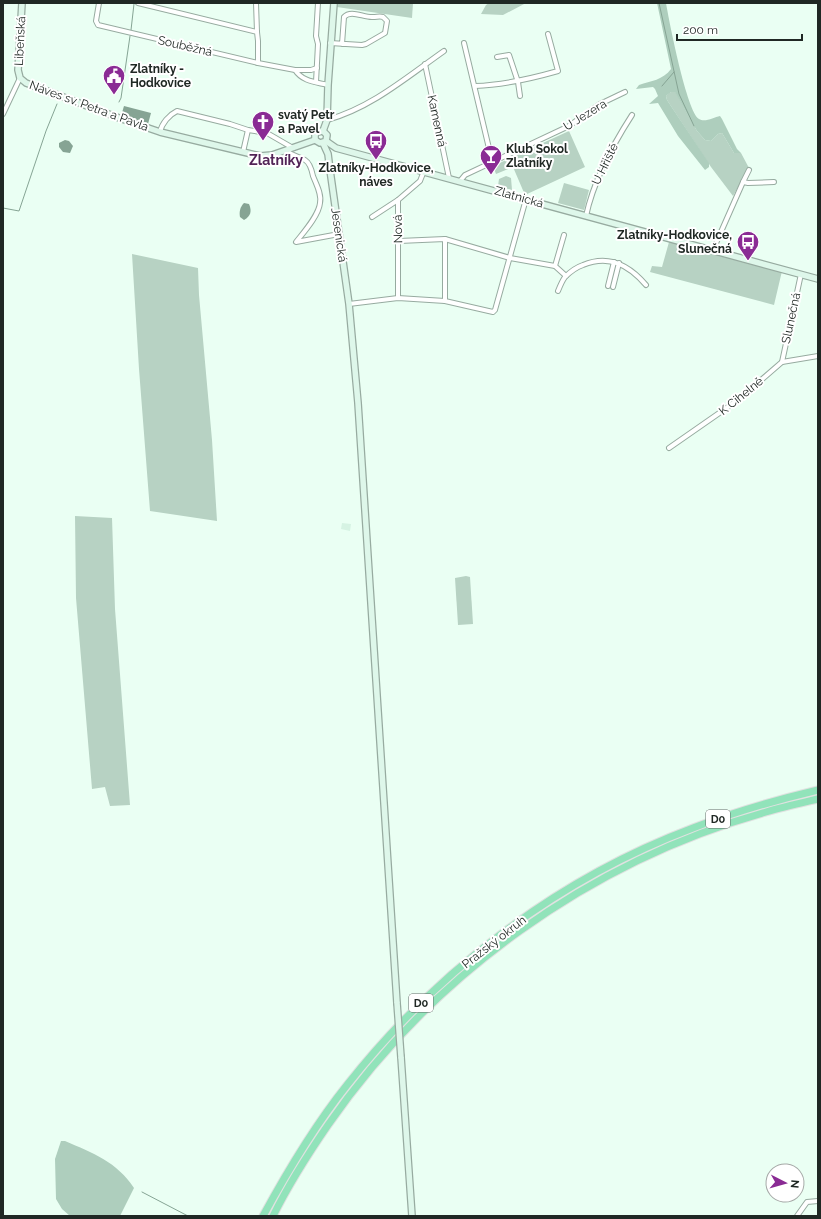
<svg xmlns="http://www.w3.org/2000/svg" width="821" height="1219" viewBox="0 0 821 1219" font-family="Raleway,sans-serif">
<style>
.built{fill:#d6f3e3}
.green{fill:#b7d2c3}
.forest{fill:#aecebd}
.water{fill:#86a494}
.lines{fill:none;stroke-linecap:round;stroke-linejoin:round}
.stream{stroke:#86a494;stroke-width:1}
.street-casing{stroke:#97aba0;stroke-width:6}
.secondary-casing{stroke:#97aba0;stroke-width:8}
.highway-casing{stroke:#e0e1e0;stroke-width:9}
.street{stroke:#fff;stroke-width:4}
.secondary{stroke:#def7ea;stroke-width:5.5}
.highway{stroke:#91e3ba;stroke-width:7}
.secondary-bridge-casing{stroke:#97aba0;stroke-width:8;stroke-linecap:butt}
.secondary-bridge{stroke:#def7ea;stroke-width:5.5}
.labels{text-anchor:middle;stroke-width:4;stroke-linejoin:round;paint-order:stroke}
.shield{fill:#fff;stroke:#636866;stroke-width:1}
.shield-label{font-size:11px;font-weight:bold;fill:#202824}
.street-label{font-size:12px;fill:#202824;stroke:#fff}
.poi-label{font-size:12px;font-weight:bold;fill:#202824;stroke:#fff;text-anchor:start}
.quarter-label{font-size:14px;font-weight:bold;fill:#522457;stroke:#fff}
</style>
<rect width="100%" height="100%" fill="#eafff3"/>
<!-- built -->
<polygon class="built" points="342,523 351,524 350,531 341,529"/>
<!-- green -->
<g class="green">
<polygon points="337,3 413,3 412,18 337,7"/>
<polygon points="489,3 526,3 503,15 481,14 486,5"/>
<path d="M675,91L697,131L705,140L711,141L718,134L722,133L734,153H741L749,168L733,196L711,167L667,100L666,96C668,94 671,91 675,91Z"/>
<polygon points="569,131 585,167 525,195 513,167 496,174 493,166"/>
<polygon points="506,176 511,178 512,190 498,186 499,179"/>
<polygon points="564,183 589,190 584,210 558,203"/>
<polygon points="669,242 782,271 774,305 650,272 652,266 662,267"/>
<polygon points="132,254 198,268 199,295 212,440 217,521 150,511 139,369"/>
<polygon points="75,516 112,518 115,609 130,805 110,806 105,787 92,789 76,598"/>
<polygon points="466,576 470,577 473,624 458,625 455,578"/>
</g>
<!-- forest -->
<g class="forest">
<path d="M657,3H666C669,21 687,112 699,119C705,123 714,117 720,116L722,119L737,149L741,153H734L722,133L718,134L711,141L705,140L697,131L675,92H671L666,96L667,100L709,163V167L705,170L678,136L658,103L649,104L658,96L655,89L653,87L636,89L639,85C651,81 663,80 671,69Z"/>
<path d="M61,1141H65C93,1153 117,1162 134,1188L120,1216H70L62,1209L56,1199L55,1159Z"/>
</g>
<!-- water -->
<g class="water">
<polygon points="124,106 151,113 148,124 147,125 121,116"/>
<polygon points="65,140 69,141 73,146 70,153 63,152 59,147 59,143"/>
<path d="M244,203L249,204C252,211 251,216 244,220L240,217C239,212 240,207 244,203Z"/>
</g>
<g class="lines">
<!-- stream -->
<g class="stream">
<polyline points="659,3 679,94 694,126"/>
<polyline points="131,30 134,4"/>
<polyline points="662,86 674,72"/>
<polyline points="119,102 121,98 130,36"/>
<polyline points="3,208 19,211 46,131 57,104"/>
<polyline points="142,1192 188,1216"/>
</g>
<!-- street casing -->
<g class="street-casing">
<g id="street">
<path d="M99,3L96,21L98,25L258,63L295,70C303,82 316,82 328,85"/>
<polyline points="138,3 257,32 258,41 258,63"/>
<polyline points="256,3 257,32"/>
<path d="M330,43L362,45L366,44L385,33L387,21L383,17C380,16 377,17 373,17C364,18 351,9 344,17L342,44"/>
<polyline points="464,43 492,161"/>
<polyline points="497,57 509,55 518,82 520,96"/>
<polyline points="425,64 449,178"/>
<polyline points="295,70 311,70 317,68"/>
<polyline points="316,82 318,44 316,36 318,3"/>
<path d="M475,86C503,85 530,79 558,71L548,34"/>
<polyline points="3,114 20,78"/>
<path d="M327,120C371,108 407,77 444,51"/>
<path d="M160,132C162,123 169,115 177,111L230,124L248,130L267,133L293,148"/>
<path d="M286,151C293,156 298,156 305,160C310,163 312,171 313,176C316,184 322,194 320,203C319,215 304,232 296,242L339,234"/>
<polyline points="243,152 248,130"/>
<polyline points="460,181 465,175 569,126 600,104 625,92"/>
<polyline points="743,182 748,183 774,182"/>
<path d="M586,216C594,179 612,146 632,115"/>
<polyline points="372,217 398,200"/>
<polyline points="564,235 555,266 566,276"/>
<polyline points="399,241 445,239 510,258 555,266"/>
<polyline points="713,250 743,182 749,170"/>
<polyline points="608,286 614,262"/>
<polyline points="613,287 619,263"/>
<path d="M558,291C560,286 562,281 565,277C570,272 577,267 583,265C609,254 629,265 646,285"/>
<polyline points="398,298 398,200 420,181 424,171"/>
<polyline points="445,301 445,239"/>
<polyline points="349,304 398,298 445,301 493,312 495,310 526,199"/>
<polyline points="782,362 801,274"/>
<polyline points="669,448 738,400 782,362 818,356"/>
<polyline points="797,1216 807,1202 818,1201"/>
</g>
</g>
<!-- secondary casing -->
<g class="secondary-casing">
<g id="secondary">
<polyline points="22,3 18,70 20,78 26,83 119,118 160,132 260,156 272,155 315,140"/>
<polyline points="323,131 327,120 328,85 334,3"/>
<polyline points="315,140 320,143 326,141 327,135 323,131"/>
<polyline points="315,140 315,135 317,132 323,131"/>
<polyline points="326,141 336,148 818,279"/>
<polyline points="323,143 328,154 330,170 349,304 358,403 397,1003"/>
<polyline points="401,1057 412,1216"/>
</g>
</g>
<!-- highway casing -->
<g class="highway-casing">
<g id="highway">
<path d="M263,1216C288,1170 315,1125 347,1085C437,971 557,879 693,828C734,812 776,800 818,790"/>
<path d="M273,1216C289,1184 308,1154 328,1125C432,975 590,861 766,812C783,807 801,803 818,799"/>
</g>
</g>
<!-- street -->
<use href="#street" class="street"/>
<!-- secondary -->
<use href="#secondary" class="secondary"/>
<!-- highway -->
<use href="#highway" class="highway"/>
<!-- secondary-bridge casing -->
<g class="secondary-bridge-casing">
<polyline id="secondary-bridge" points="397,1003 401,1057"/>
</g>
<!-- secondary-bridge -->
<use href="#secondary-bridge" class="secondary-bridge"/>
</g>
<!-- icons -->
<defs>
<g id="civic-pin" transform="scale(1.15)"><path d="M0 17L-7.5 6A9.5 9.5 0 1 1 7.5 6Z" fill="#8a2b94" stroke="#fff"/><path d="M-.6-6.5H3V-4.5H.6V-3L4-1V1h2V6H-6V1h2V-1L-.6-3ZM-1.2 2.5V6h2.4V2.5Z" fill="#fff"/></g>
<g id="church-pin" transform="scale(1.15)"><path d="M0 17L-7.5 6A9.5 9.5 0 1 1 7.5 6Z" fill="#8a2b94" stroke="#fff"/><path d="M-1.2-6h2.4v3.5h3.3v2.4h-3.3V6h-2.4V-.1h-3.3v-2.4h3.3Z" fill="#fff"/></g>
<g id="bus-pin" transform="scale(1.15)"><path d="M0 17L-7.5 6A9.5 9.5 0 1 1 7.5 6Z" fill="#8a2b94" stroke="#fff"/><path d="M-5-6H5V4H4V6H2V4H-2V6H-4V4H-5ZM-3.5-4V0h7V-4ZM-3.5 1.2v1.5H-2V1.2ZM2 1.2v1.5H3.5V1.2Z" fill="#fff"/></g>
<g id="bar-pin" transform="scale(1.15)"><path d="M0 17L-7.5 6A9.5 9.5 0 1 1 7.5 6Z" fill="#8a2b94" stroke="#fff"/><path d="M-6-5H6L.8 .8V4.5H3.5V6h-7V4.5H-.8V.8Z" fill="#fff"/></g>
</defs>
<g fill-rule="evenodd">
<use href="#civic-pin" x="114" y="76"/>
<use href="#church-pin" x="263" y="122"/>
<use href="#bus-pin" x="376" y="141"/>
<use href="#bar-pin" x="491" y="156"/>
<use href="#bus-pin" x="748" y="242"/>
</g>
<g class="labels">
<!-- shield labels -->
<g class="shield">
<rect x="706" y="810" width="24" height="18" rx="3"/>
<rect x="409" y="994" width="24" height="18" rx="3"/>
</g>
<g class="shield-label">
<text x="718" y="823">D0</text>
<text x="421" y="1007">D0</text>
</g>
<!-- street labels -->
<g class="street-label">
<text transform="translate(20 41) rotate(-87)" y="4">Libeňská</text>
<text transform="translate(185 46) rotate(13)" y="4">Souběžná</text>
<text transform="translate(89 106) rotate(20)" y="4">Náves sv. Petra a Pavla</text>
<text transform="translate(585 115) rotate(-32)" y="4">U Jezera</text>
<text transform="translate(437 121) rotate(78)" y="4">Kamenná</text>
<text transform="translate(605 164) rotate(-64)" y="4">U Hřiště</text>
<text transform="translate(519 197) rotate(16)" y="4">Zlatnická</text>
<text transform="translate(398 229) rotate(-91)" y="4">Nová</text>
<text transform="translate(339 235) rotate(82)" y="4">Jesenická</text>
<text transform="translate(791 318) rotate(-78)" y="4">Slunečná</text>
<text transform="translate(741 396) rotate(-39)" y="4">K Cihelně</text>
<text transform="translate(494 942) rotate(-38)" y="4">Pražský okruh</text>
</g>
<!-- poi labels -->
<g class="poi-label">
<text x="130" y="73">Zlatníky -<tspan x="130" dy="14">Hodkovice</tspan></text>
<text x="278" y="119">svatý Petr<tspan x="278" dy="14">a Pavel</tspan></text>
<text x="506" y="153">Klub Sokol<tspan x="506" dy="14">Zlatníky</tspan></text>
<text x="376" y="172" text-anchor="middle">Zlatníky-Hodkovice,<tspan x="376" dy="14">náves</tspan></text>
<text x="732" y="239" text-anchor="end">Zlatníky-Hodkovice,<tspan x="732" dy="14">Slunečná</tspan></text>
</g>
<!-- quarter labels -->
<g class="quarter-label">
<text x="276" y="165">Zlatníky</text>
</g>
</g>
<!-- border -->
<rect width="821" height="1219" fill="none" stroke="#202824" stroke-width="8"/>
<!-- north arrow -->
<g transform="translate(785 1183) rotate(96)"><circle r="19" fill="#ffffff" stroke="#a6a9a7"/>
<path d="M0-3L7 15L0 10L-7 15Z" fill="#8a2b94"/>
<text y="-6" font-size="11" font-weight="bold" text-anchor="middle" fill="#202824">N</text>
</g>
<!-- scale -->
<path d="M677 34v6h125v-6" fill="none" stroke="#202824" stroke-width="2"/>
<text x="683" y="34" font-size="12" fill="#202824" stroke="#ffffff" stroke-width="3" paint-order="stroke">200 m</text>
</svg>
